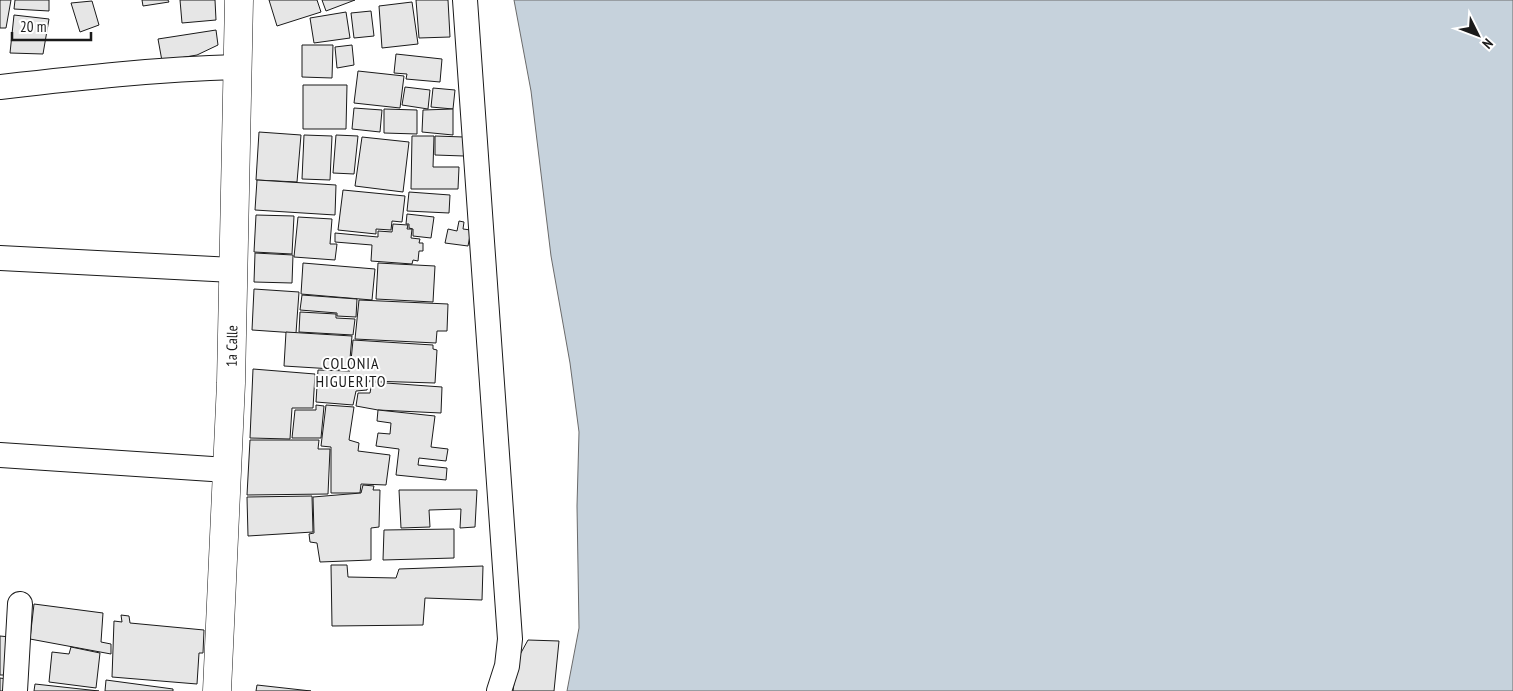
<svg xmlns="http://www.w3.org/2000/svg" width="1513" height="691" viewBox="0 0 1513 691" font-family="'PT Sans Narrow',sans-serif">
<style>
.water{fill:#c6d2dc;stroke:#6a6a6a}
.building{fill:#e6e6e6;stroke:#1a1a1a}
.lines{fill:none;stroke-linecap:round;stroke-linejoin:round}
.minor-casing{stroke:#1a1a1a;stroke-width:26}
.tertiary-casing{stroke:#1a1a1a;stroke-width:29}
.minor{stroke:#fff;stroke-width:24}
.tertiary{stroke:#fff;stroke-width:28}
.labels{text-anchor:middle;stroke-width:4;stroke-linejoin:round;paint-order:stroke}
.street-label{font-size:15px;fill:#1a1a1a;stroke:#fff}
.neighbourhood-label{font-size:16px;letter-spacing:1px;fill:#1a1a1a;stroke:#fff}
</style>
<rect width="100%" height="100%" fill="#fff"/>
<!-- water -->
<polygon class="water" points="514,0 1513,0 1513,691 567,691 579,628 577,506 579,432 570,363 551,256 531,91"/>
<!-- building -->
<g class="building">
<polygon points="0,0 11,0 6,28 0,28"/>
<polygon points="15,0 49,0 49,11 14,9"/>
<polygon points="142,0 168,0 169,2 143,6"/>
<polygon points="180,0 215,0 216,20 182,23"/>
<polygon points="269,0 317,0 321,12 277,26"/>
<polygon points="322,0 355,0 326,11"/>
<polygon points="416,0 448,0 450,37 419,38"/>
<polygon points="92,1 99,25 80,32 71,3"/>
<polygon points="412,2 418,44 382,48 379,6"/>
<polygon points="371,11 374,36 354,38 351,13"/>
<polygon points="346,12 350,38 314,43 310,18"/>
<polygon points="14,15 49,19 43,54 10,53"/>
<polygon points="216,30 218,45 197,55 162,61 158,39"/>
<polygon points="302,45 333,45 332,78 302,77"/>
<polygon points="352,45 354,65 337,68 335,47"/>
<polygon points="396,54 442,59 440,82 406,79 407,74 394,73"/>
<polygon points="358,71 404,76 400,108 354,103"/>
<polygon points="303,85 347,85 346,129 303,129"/>
<polygon points="405,87 430,90 428,109 402,105"/>
<polygon points="433,88 455,90 453,109 431,107"/>
<polygon points="354,108 382,110 380,132 352,129"/>
<polygon points="384,109 417,110 417,134 384,133"/>
<polygon points="453,109 453,135 422,132 423,110"/>
<polygon points="259,132 301,135 297,182 256,180"/>
<polygon points="304,135 332,136 330,180 302,179"/>
<polygon points="336,135 358,136 354,174 333,173"/>
<polygon points="412,136 434,136 433,167 459,167 458,189 411,189"/>
<polygon points="435,136 464,137 464,156 435,155"/>
<polygon points="362,137 409,142 403,192 355,186"/>
<polygon points="257,180 336,185 335,215 255,210"/>
<polygon points="343,190 405,196 402,222 392,221 391,230 376,229 376,234 338,230"/>
<polygon points="409,192 450,195 449,213 407,211"/>
<polygon points="407,214 434,217 431,238 413,236 413,229 409,228 409,224 406,224"/>
<polygon points="256,215 294,216 292,254 254,252"/>
<polygon points="298,217 332,219 330,244 337,244 335,260 294,257"/>
<polygon points="459,221 464,222 463,229 471,230 468,246 445,243 448,229 457,231"/>
<polygon points="393,224 408,225 407,229 412,229 411,238 420,239 419,243 423,243 423,251 419,251 418,261 413,260 412,264 371,261 372,245 335,242 335,233 378,237 378,231 392,232"/>
<polygon points="255,253 293,255 292,283 254,282"/>
<polygon points="303,263 375,269 372,300 301,294"/>
<polygon points="378,263 435,266 433,302 376,299"/>
<polygon points="254,289 299,292 296,333 252,330"/>
<polygon points="302,295 357,299 356,317 337,316 337,313 300,310"/>
<polygon points="359,300 448,304 447,331 437,331 436,343 355,339"/>
<polygon points="300,312 336,314 336,318 355,319 353,335 299,332"/>
<polygon points="286,332 352,336 349,370 284,366"/>
<polygon points="353,340 433,345 433,349 437,350 435,383 369,381 367,390 356,391 353,405 316,402 318,370 350,371"/>
<polygon points="253,369 315,374 313,408 292,408 290,439 250,438"/>
<polygon points="372,382 442,387 441,413 378,410 356,406 358,393 370,393"/>
<polygon points="316,405 324,406 321,438 292,438 295,410 316,410"/>
<polygon points="326,405 354,407 349,440 359,443 358,451 390,455 386,485 361,484 360,493 331,493 331,447 321,446"/>
<polygon points="378,410 435,416 431,447 448,449 446,461 419,458 418,465 447,468 446,480 396,475 399,449 376,446 378,433 390,434 391,423 377,421"/>
<polygon points="250,440 319,440 318,449 330,449 328,494 247,495"/>
<polygon points="363,485 374,486 373,490 380,490 379,527 371,528 371,560 320,562 317,543 310,542 309,534 314,533 313,497 361,493"/>
<polygon points="399,490 477,490 475,527 460,528 461,509 429,510 430,527 401,528"/>
<polygon points="312,496 313,532 248,536 247,497"/>
<polygon points="454,529 454,558 383,560 384,530"/>
<polygon points="331,565 347,565 348,577 396,578 399,569 483,566 482,600 425,598 423,625 332,626"/>
<polygon points="34,604 103,613 101,642 111,644 111,654 30,639"/>
<polygon points="121,615 129,616 130,623 204,630 203,653 199,653 197,684 112,677 114,621 122,622"/>
<polygon points="0,636 10,637 7,675 0,675"/>
<polygon points="528,640 559,641 554,691 513,691 517,660"/>
<polygon points="71,647 100,653 96,688 49,682 52,652 69,654"/>
<polygon points="0,678 6,679 5,691 0,691"/>
<polygon points="106,680 173,689 173,691 105,691"/>
<polygon points="35,684 99,691 34,691"/>
<polygon points="257,685 311,691 256,691"/>
</g>
<g class="lines">
<!-- minor casing -->
<g class="minor-casing">
<g id="minor">
<polyline points="465,0 510,639 507,666 499,691"/>
<path d="M0,87C79,78 158,69 237,67"/>
<polyline points="0,258 233,270"/>
<polyline points="0,455 227,470"/>
<polyline points="15,691 20,604"/>
</g>
</g>
<!-- tertiary casing -->
<g class="tertiary-casing">
<polyline id="tertiary" points="217,691 231,383 239,0"/>
</g>
<!-- minor -->
<use href="#minor" class="minor"/>
<!-- tertiary -->
<use href="#tertiary" class="tertiary"/>
</g>
<g class="labels">
<!-- street labels -->
<g class="street-label">
<text transform="translate(232 346) rotate(-89)" y="5">1a Calle</text>
</g>
<!-- neighbourhood labels -->
<g class="neighbourhood-label">
<text x="351" y="369">COLONIA<tspan x="351" dy="18">HIGUERITO</tspan></text>
</g>
</g>
<!-- north arrow -->
<g transform="translate(1478 35) rotate(132)" stroke="#ffffff" stroke-width="4" paint-order="stroke">
<path d="M0-4L9 19L0 12L-9 19Z" fill="#1a1a1a"/>
<text y="-8" font-size="14" font-weight="bold" text-anchor="middle" fill="#1a1a1a">N</text>
</g>
<!-- scale -->
<path d="M12 32v8h79v-8" fill="none" stroke="#1a1a1a" stroke-width="2.5"/>
<text x="20" y="32" font-size="15" fill="#1a1a1a" stroke="#ffffff" stroke-width="4" paint-order="stroke">20 m</text>
</svg>
